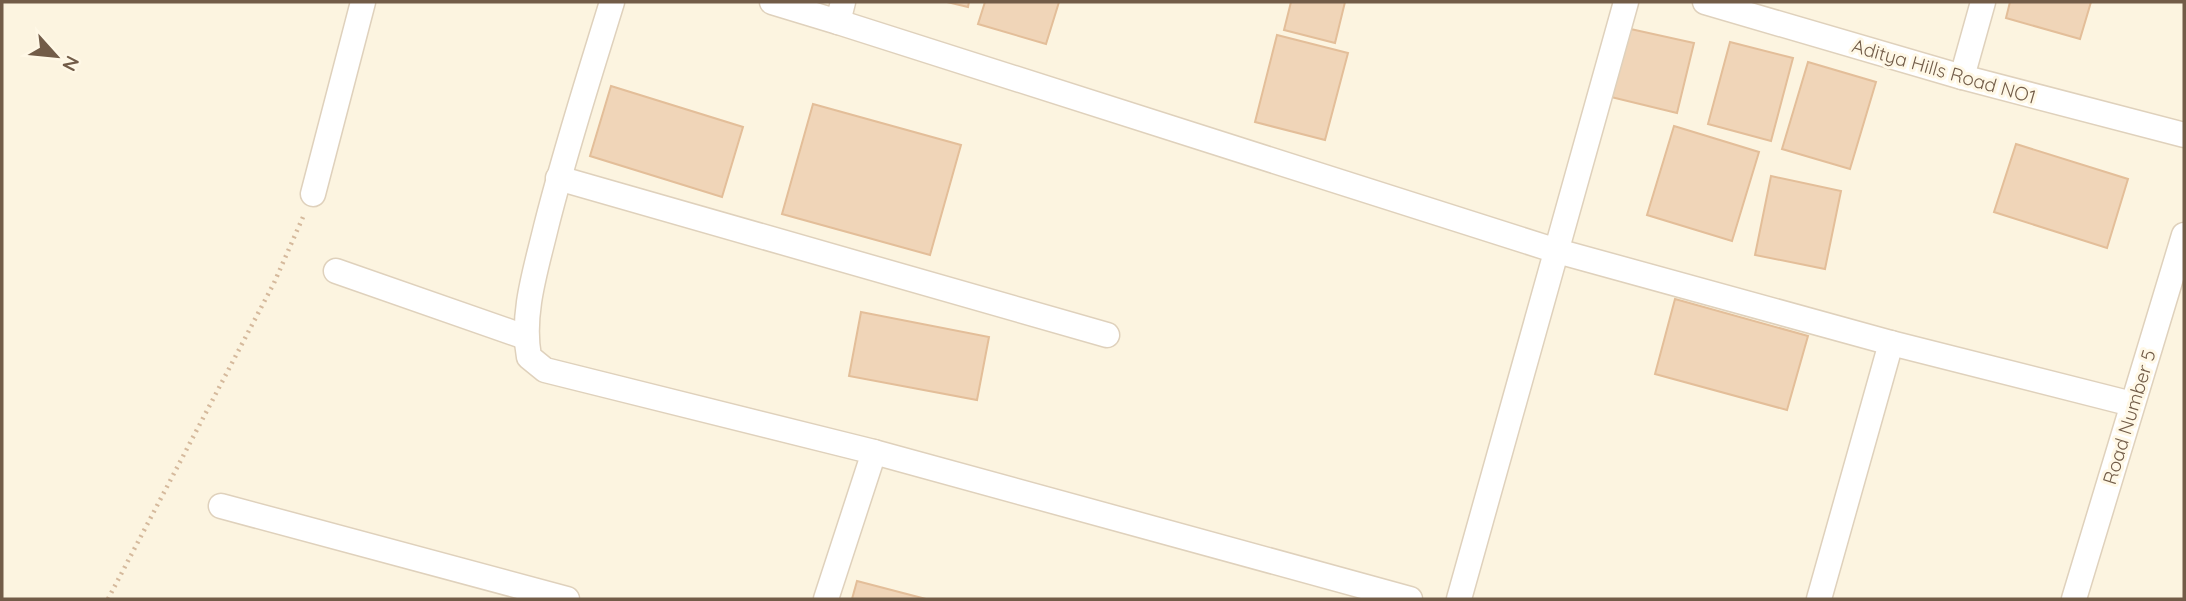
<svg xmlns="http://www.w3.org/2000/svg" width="2186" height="601" viewBox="0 0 2186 601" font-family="Quicksand,sans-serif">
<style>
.building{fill:#f0d5b8;stroke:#e3be99;stroke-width:2}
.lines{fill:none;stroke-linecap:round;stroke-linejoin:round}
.minor-casing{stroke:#dfd1bc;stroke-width:27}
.path{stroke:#d5b99c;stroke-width:4.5;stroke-dasharray:2 5;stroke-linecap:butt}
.minor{stroke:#fff;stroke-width:24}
.labels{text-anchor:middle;stroke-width:6;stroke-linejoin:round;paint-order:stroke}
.street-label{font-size:19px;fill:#725c48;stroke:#fff8e6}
</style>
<rect width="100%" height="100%" fill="#fcf4e0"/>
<!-- building -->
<g class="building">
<polygon points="947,2 969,2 968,7"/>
<polygon points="985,2 1059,2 1046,44 978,24"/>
<polygon points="1291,2 1345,2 1335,43 1284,30"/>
<polygon points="2010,2 2091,2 2080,39 2006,18"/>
<polygon points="1626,28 1694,43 1677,113 1611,97"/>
<polygon points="1277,35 1348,53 1325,140 1255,122"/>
<polygon points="1730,42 1793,58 1771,141 1708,124"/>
<polygon points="1808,62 1876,82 1850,169 1782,149"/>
<polygon points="611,86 743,127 722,197 590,156"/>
<polygon points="813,104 961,145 930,255 782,214"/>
<polygon points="1674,126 1759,152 1732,241 1647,215"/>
<polygon points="2016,144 2128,179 2107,248 1994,212"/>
<polygon points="1771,176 1841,191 1825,269 1755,255"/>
<polygon points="1675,299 1808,336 1787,410 1655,374"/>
<polygon points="861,312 989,337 977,400 849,376"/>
<polygon points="857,581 926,599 852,599"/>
</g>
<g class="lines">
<!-- minor casing -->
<g class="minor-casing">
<g id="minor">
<path d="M612,2C589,77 565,151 546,227C536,269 521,314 529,357L545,370L874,452L1410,599"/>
<polyline points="772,2 838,22 843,2"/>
<polyline points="1705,2 1962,77 2184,135"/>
<polyline points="838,22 1557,251 1891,343 2132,404"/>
<polyline points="1962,77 1983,2"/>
<polyline points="558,178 1107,335"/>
<polyline points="313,194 363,2"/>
<polyline points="336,271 525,337"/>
<polyline points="221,506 567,599"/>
<polyline points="826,599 874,452"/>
<polyline points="1459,599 1626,2"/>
<polyline points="1819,599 1891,343"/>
<polyline points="2074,599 2184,235"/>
</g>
</g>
<!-- path -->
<polyline class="path" points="108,599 274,283 303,217"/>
<!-- minor -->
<use href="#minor" class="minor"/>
</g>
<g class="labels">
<!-- street labels -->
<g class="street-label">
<text transform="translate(1944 71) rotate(16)" y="7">Aditya Hills Road NO1</text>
<text transform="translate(2129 417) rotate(-73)" y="7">Road Number 5</text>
</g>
</g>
<!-- border -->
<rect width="2186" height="601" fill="none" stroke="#725c48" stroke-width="7"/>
<!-- north arrow -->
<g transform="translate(56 56) rotate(117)" stroke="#fff8e6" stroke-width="5" paint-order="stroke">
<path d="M0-5L12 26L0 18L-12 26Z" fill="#725c48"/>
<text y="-10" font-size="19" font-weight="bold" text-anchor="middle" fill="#725c48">N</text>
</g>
</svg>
